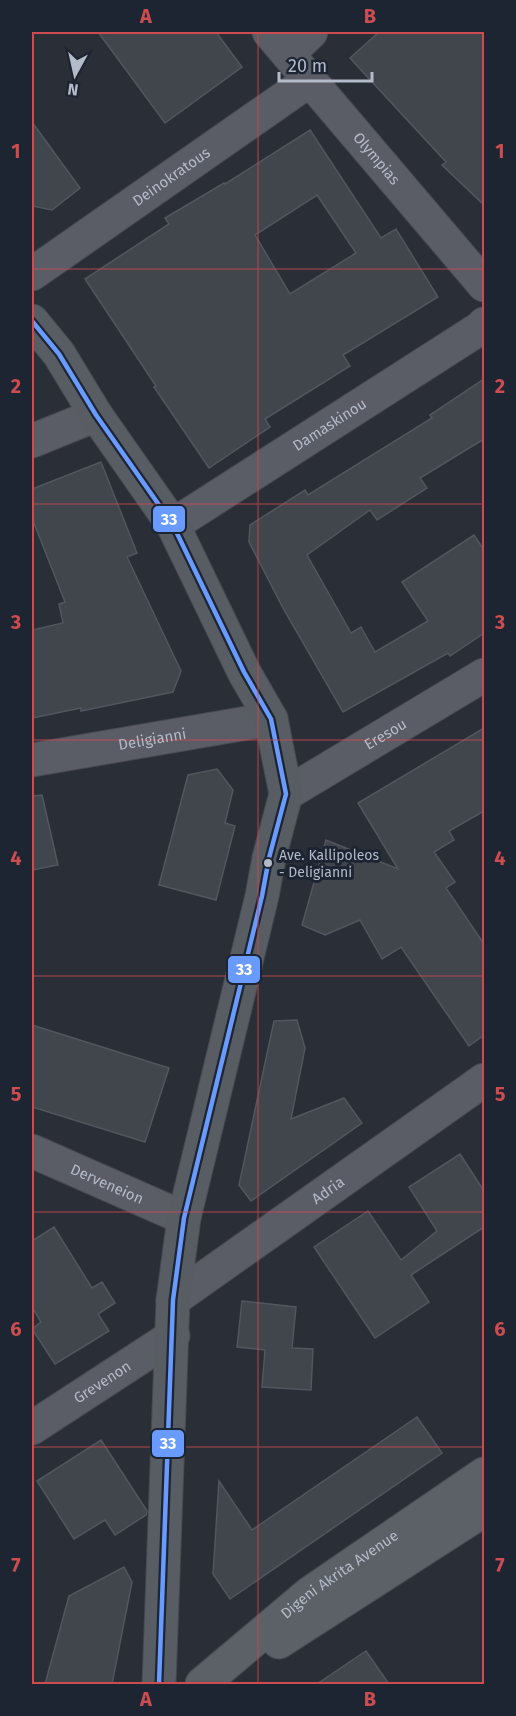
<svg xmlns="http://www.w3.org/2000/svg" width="516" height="1716" viewBox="0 0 516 1716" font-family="'Fira Sans',sans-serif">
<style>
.building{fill:#41454c;stroke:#52565e;stroke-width:1.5;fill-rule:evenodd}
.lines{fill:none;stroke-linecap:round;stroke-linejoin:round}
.street-casing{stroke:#46494f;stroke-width:35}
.secondary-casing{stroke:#46494f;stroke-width:35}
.primary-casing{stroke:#474b53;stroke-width:35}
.street{stroke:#5a5d65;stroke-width:33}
.secondary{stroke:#585c63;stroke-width:33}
.primary{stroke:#5c6067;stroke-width:33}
.bus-1-casing{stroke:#1d2432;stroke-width:9}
.bus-1{stroke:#699bff;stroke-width:4.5}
.grid{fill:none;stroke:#cd4c50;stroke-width:1.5;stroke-opacity:0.55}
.bus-dot{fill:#b3bac8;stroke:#1d2432;stroke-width:2}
.labels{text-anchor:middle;stroke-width:6;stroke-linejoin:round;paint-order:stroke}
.bus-label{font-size:14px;fill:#b3bac8;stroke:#1d2432;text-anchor:start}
.street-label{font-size:15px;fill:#b3bac8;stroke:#1d2432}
.line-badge{stroke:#1d2432;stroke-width:2}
.badge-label{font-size:16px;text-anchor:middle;font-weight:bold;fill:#fff}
.neatline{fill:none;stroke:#cd4c50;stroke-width:2}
.grid-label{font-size:20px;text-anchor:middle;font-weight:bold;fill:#cd4c50}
</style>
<rect width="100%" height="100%" fill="#2a2e36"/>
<!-- building -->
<g class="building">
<polygon points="98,32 216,32 242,67 165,123"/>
<polygon points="379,32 484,32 484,205 442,165 446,162 350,58"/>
<polygon points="32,122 80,188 52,210 32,206"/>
<path d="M310,130L381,238L396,229L438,297L343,355L350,366L265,419L270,427L209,468L154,387L156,386L85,279L169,224L165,218L224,183L225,184ZM317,195L356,253L290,294L255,235Z"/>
<polygon points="484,379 484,439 420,478 427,488 377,520 370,510 307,555 351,633 361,627 375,652 428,621 402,582 474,535 484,550 484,633 450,656 448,653 343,712 284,610 249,542 250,525 305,490 308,495 432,418 430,415"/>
<polygon points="101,462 137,553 127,557 181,671 173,692 81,711 81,708 32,718 32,630 63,623 59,604 65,602 32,518 32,489"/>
<polygon points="484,728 484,811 449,831 454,840 434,852 455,882 446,888 484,944 484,1035 469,1046 401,947 382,959 360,920 325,935 302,925 326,840 398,869 358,803"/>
<polygon points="217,769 233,790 225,823 235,826 216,900 159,885 188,775"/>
<polygon points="42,795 58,865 32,870 32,796"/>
<polygon points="297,1020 305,1048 291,1119 344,1098 362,1123 251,1201 239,1185 274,1021"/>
<polygon points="32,1025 169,1068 145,1142 32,1107"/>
<polygon points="460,1154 484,1191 484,1227 411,1275 429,1302 375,1338 314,1247 368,1211 401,1260 437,1231 409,1187"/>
<polygon points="54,1227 92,1288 102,1282 115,1303 98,1314 109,1331 55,1364 32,1329 41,1322 32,1307 32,1241"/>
<polygon points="242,1301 296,1307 292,1348 313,1349 311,1390 262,1387 265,1350 237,1347"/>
<polygon points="417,1417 442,1453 230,1599 213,1574 219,1481 252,1530"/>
<polygon points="101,1440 147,1511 146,1515 115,1535 105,1520 74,1539 37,1481"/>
<polygon points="124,1567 132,1582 112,1684 45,1684 69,1596"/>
<polygon points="366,1651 389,1684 317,1684"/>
</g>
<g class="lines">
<!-- street casing -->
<g class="street-casing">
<g id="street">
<path id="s1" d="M269,32L484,285"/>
<polyline points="288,54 311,32"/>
<path id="s2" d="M32,274L310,80"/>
<polyline points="32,441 96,415"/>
<path id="s3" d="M173,525L482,327L484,324"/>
<path id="s4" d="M32,760L271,719"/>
<path id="s5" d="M286,794L484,675"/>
<path id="s6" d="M32,1151L184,1218"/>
<path id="s7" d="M173,1300L484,1080"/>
<path id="s8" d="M32,1428L173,1336"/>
</g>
</g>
<!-- secondary casing -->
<g class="secondary-casing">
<polyline id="secondary" points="32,321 59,354 96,415 173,525 244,672 271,719 286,794 269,858 262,896 184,1218 173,1300 159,1684"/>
</g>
<!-- primary casing -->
<g class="primary-casing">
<g id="primary">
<polyline points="279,1642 484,1510"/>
<path id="s9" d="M202,1684L310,1593L484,1474"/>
</g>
</g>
<!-- street -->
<use href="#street" class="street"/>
<!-- secondary -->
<use href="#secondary" class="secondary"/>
<!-- primary -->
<use href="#primary" class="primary"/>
<!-- bus-1 casing -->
<g class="bus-1-casing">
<polyline id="bus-1" points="32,321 59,354 96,415 173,525 244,672 271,719 286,794 269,858 262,896 184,1218 173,1300 159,1684"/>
</g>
<!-- bus-1 -->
<use href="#bus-1" class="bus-1"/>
</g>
<!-- grid -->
<path class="grid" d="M258,32V1684M32,269H484M32,504H484M32,740H484M32,976H484M32,1212H484M32,1447H484"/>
<!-- markers -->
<circle class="bus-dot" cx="268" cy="863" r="5"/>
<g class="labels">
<!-- bus labels -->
<g class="bus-label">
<text x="279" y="860">Ave. Kallipoleos<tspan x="279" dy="17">- Deligianni</tspan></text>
</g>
<!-- street labels -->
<g class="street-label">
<text dy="5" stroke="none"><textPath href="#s1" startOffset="166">Olympias</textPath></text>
<text dy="5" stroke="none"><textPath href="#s2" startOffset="170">Deinokratous</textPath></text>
<text dy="5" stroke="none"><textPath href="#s3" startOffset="186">Damaskinou</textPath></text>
<text dy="5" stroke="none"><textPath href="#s5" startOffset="116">Eresou</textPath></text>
<text dy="5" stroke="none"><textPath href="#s4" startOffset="122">Deligianni</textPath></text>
<text dy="5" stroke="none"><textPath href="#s6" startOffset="82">Derveneion</textPath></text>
<text dy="5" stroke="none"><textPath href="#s7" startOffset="190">Adria</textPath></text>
<text dy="5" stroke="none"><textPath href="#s8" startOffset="84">Grevenon</textPath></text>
<text dy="5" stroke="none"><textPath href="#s9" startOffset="176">Digeni Akrita Avenue</textPath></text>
</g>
</g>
<g class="line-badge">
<rect x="152" y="505" width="34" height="28" rx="6" fill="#699bff"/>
<rect x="227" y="955" width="34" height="29" rx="6" fill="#699bff"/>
<rect x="151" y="1429" width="34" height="29" rx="6" fill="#699bff"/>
</g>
<g class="badge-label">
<text x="169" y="525">33</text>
<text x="244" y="975">33</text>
<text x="168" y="1449">33</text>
</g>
<!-- border -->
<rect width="516" height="1716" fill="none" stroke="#1d2432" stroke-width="66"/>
<!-- north arrow -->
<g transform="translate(75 75) rotate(188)" stroke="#1d2432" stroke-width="4.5" paint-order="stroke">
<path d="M0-4.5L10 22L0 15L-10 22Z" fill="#b3bac8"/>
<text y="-9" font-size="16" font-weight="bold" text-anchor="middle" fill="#b3bac8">N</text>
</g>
<!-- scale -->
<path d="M279 72v9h93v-9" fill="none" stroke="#b3bac8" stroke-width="3"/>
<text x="288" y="72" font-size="18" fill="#b3bac8" stroke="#1d2432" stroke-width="4.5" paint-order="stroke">20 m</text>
<rect x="33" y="33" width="450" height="1650" class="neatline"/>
<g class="grid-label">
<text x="146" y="23">A</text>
<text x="370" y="23">B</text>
<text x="16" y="158">1</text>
<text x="500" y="158">1</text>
<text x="16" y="393">2</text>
<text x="500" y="393">2</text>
<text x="16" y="629">3</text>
<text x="500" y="629">3</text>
<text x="16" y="865">4</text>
<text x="500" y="865">4</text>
<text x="16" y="1101">5</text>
<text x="500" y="1101">5</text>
<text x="16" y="1336">6</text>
<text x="500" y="1336">6</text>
<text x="16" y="1572">7</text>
<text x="500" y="1572">7</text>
<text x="146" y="1706">A</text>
<text x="370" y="1706">B</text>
</g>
</svg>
